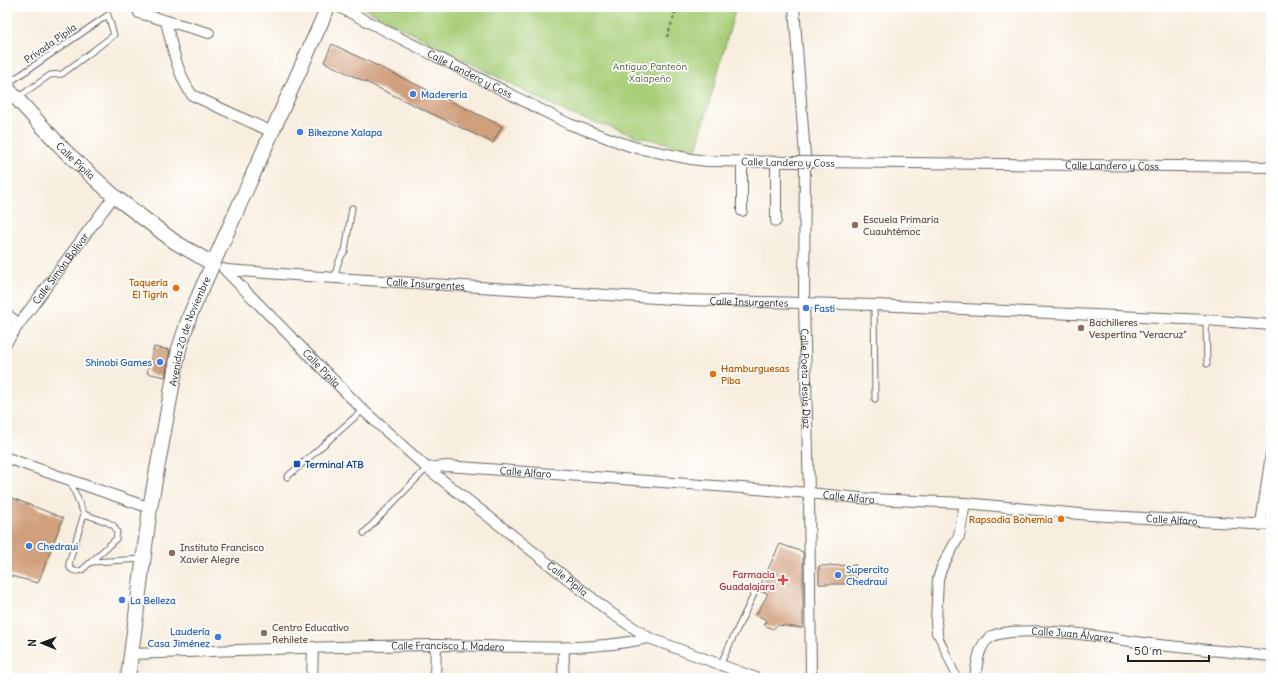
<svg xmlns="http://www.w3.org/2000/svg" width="1278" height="685" viewBox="0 0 1278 685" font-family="Delius,sans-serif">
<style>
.green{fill:#a9cf79;stroke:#62764a}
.building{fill:#d09f7b}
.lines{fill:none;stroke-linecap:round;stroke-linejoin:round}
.service-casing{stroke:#696660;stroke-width:7}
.pedestrian-casing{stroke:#696660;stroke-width:9}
.minor-casing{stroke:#696660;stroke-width:12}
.secondary-casing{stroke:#696660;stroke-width:16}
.path{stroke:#696660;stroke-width:2;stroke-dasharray:3 3;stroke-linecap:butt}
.service{stroke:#fff;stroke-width:5}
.pedestrian{stroke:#fff;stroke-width:7}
.minor{stroke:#fff;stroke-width:10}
.secondary{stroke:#fff;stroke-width:14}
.minor-bridge-casing{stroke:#696660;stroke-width:12;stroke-linecap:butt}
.minor-bridge{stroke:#fff;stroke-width:10}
.shop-dot{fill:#3f7fe0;stroke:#fff;stroke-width:1.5}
.education-dot{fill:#8d6e63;stroke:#fff;stroke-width:1.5}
.food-dot{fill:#e8710a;stroke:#fff;stroke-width:1.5}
.transit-dot{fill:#1a4fb4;stroke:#fff;stroke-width:1.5}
.health-dot{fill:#e0444e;stroke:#fff;stroke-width:1.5}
.labels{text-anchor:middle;stroke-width:3.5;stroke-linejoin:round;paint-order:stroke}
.street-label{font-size:10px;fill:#1c1c1c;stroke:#fff}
.park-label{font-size:10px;fill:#4d5b3d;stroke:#fff}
.shop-label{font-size:10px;font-weight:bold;fill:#366cbe;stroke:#fff;text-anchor:start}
.education-label{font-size:10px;font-weight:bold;fill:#785e54;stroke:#fff;text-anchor:start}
.food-label{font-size:10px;font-weight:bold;fill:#c56008;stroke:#fff;text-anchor:end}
.transit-label{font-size:10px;font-weight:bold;fill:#164399;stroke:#fff;text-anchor:start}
.health-label{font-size:10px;font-weight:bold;fill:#be3a42;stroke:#fff;text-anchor:end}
</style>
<rect width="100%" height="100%" fill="#fff"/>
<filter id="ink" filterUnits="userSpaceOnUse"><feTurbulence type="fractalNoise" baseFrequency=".025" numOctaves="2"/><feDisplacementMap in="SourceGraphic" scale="8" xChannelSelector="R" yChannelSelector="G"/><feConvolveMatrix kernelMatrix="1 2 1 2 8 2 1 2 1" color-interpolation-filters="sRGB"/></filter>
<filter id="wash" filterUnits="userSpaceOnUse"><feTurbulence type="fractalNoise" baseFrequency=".012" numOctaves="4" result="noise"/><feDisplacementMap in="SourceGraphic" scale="16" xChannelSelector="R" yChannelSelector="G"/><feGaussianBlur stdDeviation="0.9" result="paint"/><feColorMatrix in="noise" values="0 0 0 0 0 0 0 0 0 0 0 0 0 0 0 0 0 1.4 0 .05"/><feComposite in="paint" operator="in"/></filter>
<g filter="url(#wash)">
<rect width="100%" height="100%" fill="#f8eedf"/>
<!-- green -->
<polygon class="green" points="361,7 736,7 696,150 636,136 570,114"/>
<g id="blocks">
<!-- building -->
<g class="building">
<polygon points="332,44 502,126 493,143 324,62"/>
<polygon points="154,347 170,350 165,377 147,373"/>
<polygon points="7,496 63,518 38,583 7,575"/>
<polygon points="780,544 803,552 803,628 777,625 773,629 764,625 767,620 756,615 768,594 758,590"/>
<polygon points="856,565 856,584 819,584 819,566"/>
</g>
</g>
</g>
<g filter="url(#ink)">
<use href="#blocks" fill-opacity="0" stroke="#696660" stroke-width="1"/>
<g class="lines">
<!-- service casing -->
<g class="service-casing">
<g id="service">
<polyline points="7,84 108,15 114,35 62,74 50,75 17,98"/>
<path d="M335,278C336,269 339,258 345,251L352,208"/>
<polyline points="874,305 875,399"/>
<polyline points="1206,320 1207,364"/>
<polyline points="287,477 363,410"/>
<path d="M70,481L84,514L69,563L70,568C74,572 77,572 82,570L116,539L117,532L114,526L107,522L84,514"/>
<polyline points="364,533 427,468"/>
<polyline points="92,562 143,559"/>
<polyline points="720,665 754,594"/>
</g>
</g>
<!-- pedestrian casing -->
<g class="pedestrian-casing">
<polyline id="pedestrian" points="937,633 957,678"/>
</g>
<!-- minor casing -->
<g class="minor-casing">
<g id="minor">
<path id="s1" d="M339,7L569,124L633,147L691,159L707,161L794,162"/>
<path id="s2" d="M794,7L805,156L804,304L809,493L811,678"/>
<polyline points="139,13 209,33"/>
<path d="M166,21C172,46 177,74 192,95L272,132"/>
<path id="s3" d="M818,162L1271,167"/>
<polyline points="742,211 742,161"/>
<polyline points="776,221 776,161"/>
<path id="s4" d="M224,269L363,410L427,468L611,613L649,638L756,678"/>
<path id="s5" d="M227,270L335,278L688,300L874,305L1206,320L1271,325"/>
<polyline points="7,314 19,324"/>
<path id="s6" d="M7,342L19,324L114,196"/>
<polyline points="7,458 150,508"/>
<path id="s7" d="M427,468L447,466L809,493L870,499L965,503L1090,515L1271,525"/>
<polyline points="1261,525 1271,454"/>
<polyline points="937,633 936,622 938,579 942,567 959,536 965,503"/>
<path id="s8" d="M132,654C233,650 334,646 435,645C506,645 579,654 649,638"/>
<polyline points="312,678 313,647"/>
<polyline points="435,678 436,645"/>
<polyline points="563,678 564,648"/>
<path id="s9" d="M975,678C977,665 978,644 991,637C997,633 1004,633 1011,632C1061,628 1110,639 1159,645C1196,649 1234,652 1271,656"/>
</g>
</g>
<!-- secondary casing -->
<g class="secondary-casing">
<g id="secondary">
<path id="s10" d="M7,88L66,152L114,196L175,242L213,264"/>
<path id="s11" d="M128,678L150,508L179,349L190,315L328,7"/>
</g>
</g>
<!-- path -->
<polyline class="path" points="667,37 677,7"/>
<!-- service -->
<use href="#service" class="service"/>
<!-- pedestrian -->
<use href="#pedestrian" class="pedestrian"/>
<!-- minor -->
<use href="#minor" class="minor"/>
<!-- secondary -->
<use href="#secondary" class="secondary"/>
<!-- minor-bridge casing -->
<g class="minor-bridge-casing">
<polyline id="minor-bridge" points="794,162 818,162"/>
</g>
<!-- minor-bridge -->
<use href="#minor-bridge" class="minor-bridge"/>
</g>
</g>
<!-- markers -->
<g class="shop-dot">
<circle cx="413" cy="94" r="4"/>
<circle cx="300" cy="132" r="4"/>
<circle cx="806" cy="308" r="4"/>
<circle cx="160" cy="362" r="4"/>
<circle cx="29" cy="546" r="4"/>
<circle cx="838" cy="575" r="4"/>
<circle cx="122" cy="600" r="4"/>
<circle cx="218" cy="637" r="4"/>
</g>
<g class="education-dot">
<circle cx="855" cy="225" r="4"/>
<circle cx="1081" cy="328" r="4"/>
<circle cx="172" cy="553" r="4"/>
<circle cx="264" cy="633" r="4"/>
</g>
<g class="food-dot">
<circle cx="176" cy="288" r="4"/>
<circle cx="713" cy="374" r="4"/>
<circle cx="1061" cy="519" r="4"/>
</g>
<rect class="transit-dot" x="293" y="460" width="8" height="8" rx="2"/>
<path class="health-dot" d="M781 574h4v4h4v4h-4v4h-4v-4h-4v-4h4z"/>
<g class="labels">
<!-- street labels -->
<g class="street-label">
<text transform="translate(50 43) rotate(-35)" y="4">Privada Pípila</text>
<text dy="4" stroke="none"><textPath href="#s1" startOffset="147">Calle Landero y Coss</textPath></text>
<text dy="4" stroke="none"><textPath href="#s10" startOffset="100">Calle Pípila</textPath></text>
<text transform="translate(788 162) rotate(1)" y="4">Calle Landero y Coss</text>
<text dy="4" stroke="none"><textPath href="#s3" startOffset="294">Calle Landero y Coss</textPath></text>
<text dy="4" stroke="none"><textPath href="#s6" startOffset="91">Calle Simón Bolívar</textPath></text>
<text dy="4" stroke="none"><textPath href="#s5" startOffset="199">Calle Insurgentes</textPath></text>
<text dy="4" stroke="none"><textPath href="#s5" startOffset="523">Calle Insurgentes</textPath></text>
<text dy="4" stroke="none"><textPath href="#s11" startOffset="353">Avenida 20 de Noviembre</textPath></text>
<text dy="4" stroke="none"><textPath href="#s4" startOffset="139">Calle Pípila</textPath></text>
<text dy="4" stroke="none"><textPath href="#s2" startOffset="372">Calle Poeta Jesús Díaz</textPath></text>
<text dy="4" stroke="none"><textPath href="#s7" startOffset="99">Calle Alfaro</textPath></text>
<text dy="4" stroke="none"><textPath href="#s7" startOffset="423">Calle Alfaro</textPath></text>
<text dy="4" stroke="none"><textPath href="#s7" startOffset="747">Calle Alfaro</textPath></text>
<text dy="4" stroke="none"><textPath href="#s4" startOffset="463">Calle Pípila</textPath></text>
<text dy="4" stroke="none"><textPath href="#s9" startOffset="128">Calle Juan Álvarez</textPath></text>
<text dy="4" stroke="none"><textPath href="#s8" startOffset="316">Calle Francisco I. Madero</textPath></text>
</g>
<!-- park labels -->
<g class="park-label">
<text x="650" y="70">Antiguo Panteón<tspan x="650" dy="12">Xalapeño</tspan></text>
</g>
<!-- shop labels -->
<g class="shop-label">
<text x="421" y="98">Maderería</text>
<text x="308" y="136">Bikezone Xalapa</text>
<text x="814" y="312">Fasti</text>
<text x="152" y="366" text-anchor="end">Shinobi Games</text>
<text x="37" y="550">Chedraui</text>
<text x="846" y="573">Supercito<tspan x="846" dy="12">Chedraui</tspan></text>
<text x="130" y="604">La Belleza</text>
<text x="210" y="635" text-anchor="end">Laudería<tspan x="210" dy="12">Casa Jiménez</tspan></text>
</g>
<!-- education labels -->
<g class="education-label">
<text x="863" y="223">Escuela Primaria<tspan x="863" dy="12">Cuauhtémoc</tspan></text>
<text x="1089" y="326">Bachilleres<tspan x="1089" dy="12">Vespertina "Veracruz"</tspan></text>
<text x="180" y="551">Instituto Francisco<tspan x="180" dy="12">Xavier Alegre</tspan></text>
<text x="272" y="631">Centro Educativo<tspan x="272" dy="12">Rehilete</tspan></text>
</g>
<!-- food labels -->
<g class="food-label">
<text x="168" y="286">Taquería<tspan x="168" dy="12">El Tigrín</tspan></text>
<text x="721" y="372" text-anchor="start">Hamburguesas<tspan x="721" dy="12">Piba</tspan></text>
<text x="1053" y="523">Rapsodia Bohemia</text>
</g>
<!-- transit labels -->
<g class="transit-label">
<text x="305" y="468">Terminal ATB</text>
</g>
<!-- health labels -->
<g class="health-label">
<text x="775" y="578">Farmacia<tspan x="775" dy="12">Guadalajara</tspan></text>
</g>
</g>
<!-- margin -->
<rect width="1278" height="685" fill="none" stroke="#fff" stroke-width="24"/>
<!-- north arrow -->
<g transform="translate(42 643) rotate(271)" stroke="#ffffff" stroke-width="3" paint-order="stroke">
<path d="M0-3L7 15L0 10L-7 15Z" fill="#1c1c1c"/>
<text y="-6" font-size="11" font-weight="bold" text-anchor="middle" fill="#1c1c1c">N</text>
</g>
<!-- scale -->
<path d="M1128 655v6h81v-6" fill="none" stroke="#1c1c1c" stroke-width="2"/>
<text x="1134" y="655" font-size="12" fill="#1c1c1c" stroke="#ffffff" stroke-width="3" paint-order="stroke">50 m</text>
</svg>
